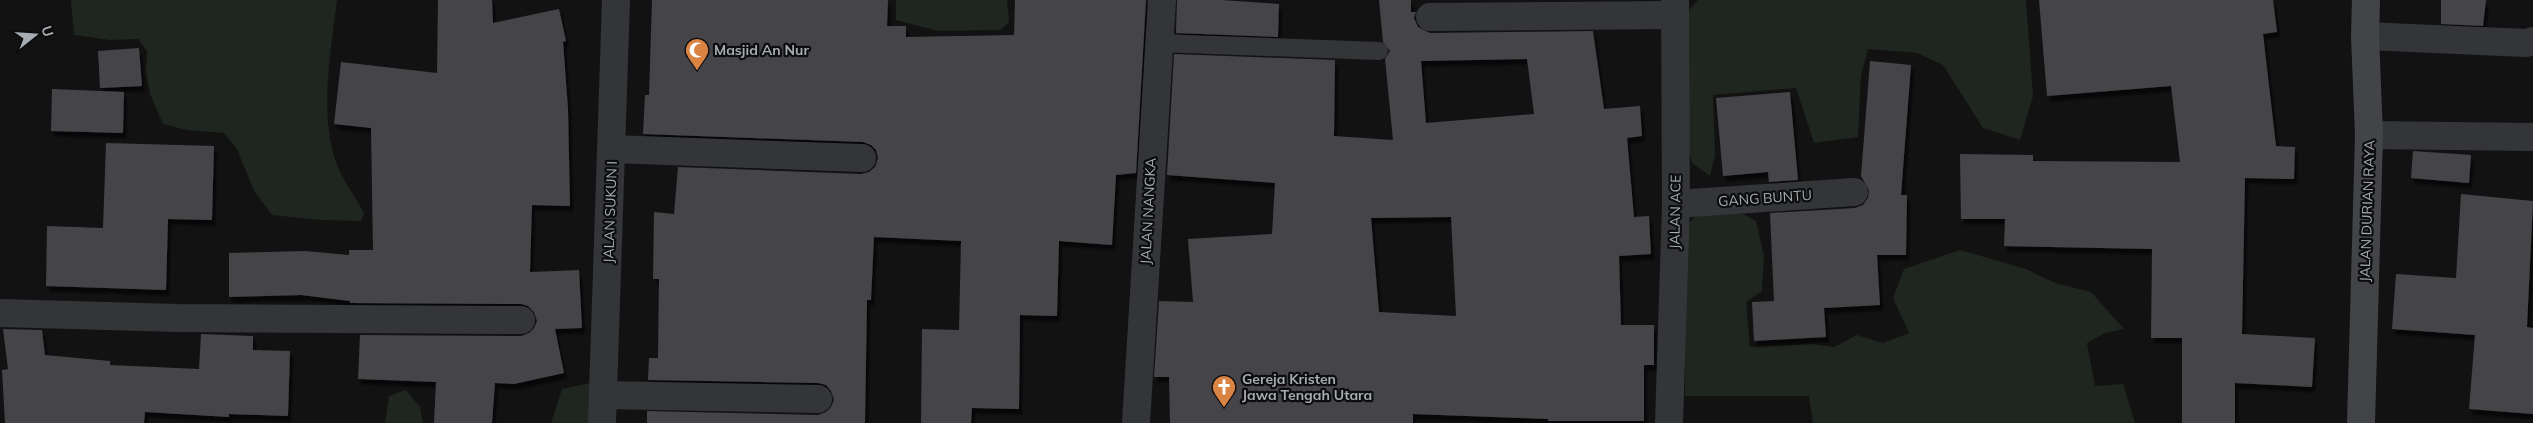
<svg xmlns="http://www.w3.org/2000/svg" width="2533" height="423" viewBox="0 0 2533 423" font-family="Mulish,sans-serif">
<style>
.green{fill:#1f251f}
.building{fill:#444548;fill-rule:evenodd;filter:url(#shadow)}
.lines{fill:none;stroke-linecap:round;stroke-linejoin:round}
.lane{stroke:#333538;stroke-width:18}
.street{stroke:#333538;stroke-width:28}
.secondary{stroke:#424447;stroke-width:28}
.labels{text-anchor:middle;stroke-width:4.5;stroke-linejoin:round;paint-order:stroke}
.poi-label{font-size:14px;font-weight:bold;fill:#a5acb2;stroke:#0d0d0e;text-anchor:start}
.street-label{font-size:14px;fill:#a5acb2;stroke:#0d0d0e}
</style>
<defs>
<filter id="shadow"><feDropShadow dx="3" dy="5.5" stdDeviation="1" flood-color="#0009"/></filter>
</defs>
<rect width="100%" height="100%" fill="#121213"/>
<!-- green -->
<g class="green">
<path d="M71,0H337C331,51 318,118 338,167C344,182 356,198 364,213L361,221L320,220L272,215L254,191L237,149L224,133L187,130L163,124L150,94L146,71L147,51L138,39L110,40L74,35Z"/>
<polygon points="896,0 1007,0 1009,22 1000,30 938,31 896,20"/>
<polygon points="1698,0 2026,0 2033,96 2020,140 1983,128 1943,65 1917,53 1868,49 1861,76 1858,137 1814,143 1796,88 1713,95 1715,155 1710,176 1692,163 1685,132 1683,74 1689,10"/>
<polygon points="1736,210 1756,221 1764,256 1762,291 1746,302 1750,347 1812,344 1834,347 1857,335 1883,343 1909,333 1893,298 1904,269 1960,250 2026,269 2055,283 2091,292 2124,329 2105,333 2087,343 2095,386 2123,384 2135,423 1813,423 1809,396 1685,396 1686,226 1700,211"/>
<polygon points="590,383 598,423 551,423 562,389"/>
<polygon points="406,390 420,407 423,423 385,423 389,396"/>
</g>
<!-- building -->
<g class="building">
<polygon points="438,0 492,0 493,23 559,9 566,41 563,42 568,109 570,206 532,205 530,272 579,270 582,328 555,329 564,373 514,384 495,383 492,423 434,423 436,382 358,379 360,335 521,336 529,333 534,328 537,321 534,312 528,306 521,304 350,303 350,301 301,295 229,297 229,253 305,251 349,255 349,250 373,250 371,128 334,124 341,62 437,73"/>
<polygon points="652,0 888,0 887,26 906,26 906,37 1014,35 1015,0 1146,0 1136,173 1116,175 1112,245 1059,241 1057,316 1020,315 1019,409 972,408 971,423 921,423 922,329 959,330 961,241 874,237 871,300 867,300 865,423 647,423 647,411 818,415 826,412 831,407 834,400 831,391 826,385 818,383 648,380 649,358 658,358 659,279 653,279 654,212 674,214 678,167 861,174 869,172 875,167 878,158 876,150 871,145 863,142 643,134 645,95 649,95"/>
<polygon points="1177,0 1221,0 1279,4 1278,37 1176,33"/>
<path d="M1379,0H1411V12H1416L1414,18L1418,27L1430,33L1593,31L1604,109L1640,106L1642,136L1627,138L1634,217L1649,216L1651,254L1619,256L1621,325H1654V365H1644V421H1548V419L1413,414V423H1170L1169,377H1154L1159,301L1193,302L1188,239L1272,234L1275,183L1167,175L1174,54L1335,60L1334,136L1393,140L1385,59L1390,51L1383,42ZM1527,59L1534,114L1426,123L1421,61ZM1451,217L1456,316L1379,312L1371,218Z"/>
<polygon points="2039,0 2273,0 2277,32 2263,34 2276,146 2295,147 2294,179 2245,178 2242,334 2315,338 2312,387 2235,383 2235,423 2182,423 2182,338 2151,338 2152,249 2004,246 2005,219 1961,219 1960,154 2033,155 2033,161 2180,162 2171,86 2047,96"/>
<polygon points="2441,0 2486,0 2483,26 2441,24"/>
<polygon points="139,48 142,86 100,88 98,51"/>
<polygon points="1870,61 1911,65 1901,195 1907,195 1906,255 1877,255 1880,305 1824,308 1826,337 1754,341 1752,302 1774,301 1770,213 1855,208 1863,205 1868,198 1869,190 1861,176"/>
<polygon points="52,89 124,92 123,133 51,131"/>
<polygon points="1790,92 1798,180 1769,182 1768,172 1723,176 1716,98"/>
<polygon points="106,143 214,146 212,220 168,219 166,290 46,286 47,226 103,228"/>
<polygon points="2413,151 2471,155 2469,183 2411,178"/>
<polygon points="2461,194 2533,201 2527,327 2533,328 2533,414 2469,409 2475,335 2392,329 2396,274 2456,278"/>
<polygon points="3,329 42,330 45,355 110,361 110,365 199,369 201,334 253,336 253,350 290,351 288,416 229,414 229,417 145,412 144,423 5,423 2,370 8,369"/>
</g>
<g class="lines">
<!-- lane -->
<polyline class="lane" points="1158,43 1379,51"/>
<!-- street -->
<g class="street">
<polyline points="1430,17 1675,15"/>
<polyline points="2365,36 2526,43 2533,41"/>
<polyline points="2369,135 2533,137"/>
<polyline points="612,149 862,158"/>
<polyline points="1676,204 1854,192"/>
<polyline points="0,313 178,318 521,320"/>
<polyline points="603,395 818,399"/>
<polyline points="602,423 616,0"/>
<polyline points="1136,423 1162,0"/>
<polyline points="1669,423 1676,204 1675,0"/>
</g>
<!-- secondary -->
<polyline class="secondary" points="2361,423 2369,135 2365,36 2366,0"/>
</g>
<!-- icons -->
<defs>
<g id="mosque-pin" transform="scale(1.25)"><path d="M0 17L-7.5 6A9.5 9.5 0 1 1 7.5 6Z" fill="#da8443" stroke="#0d0d0e"/><path d="M3.5-4.9A6 6 0 1 0 3.5 4.9A5 5 0 1 1 3.5-4.9Z" fill="#fff"/></g>
<g id="church-pin" transform="scale(1.25)"><path d="M0 17L-7.5 6A9.5 9.5 0 1 1 7.5 6Z" fill="#da8443" stroke="#0d0d0e"/><path d="M-1.2-6h2.4v3.5h3.3v2.4h-3.3V6h-2.4V-.1h-3.3v-2.4h3.3Z" fill="#fff"/></g>
</defs>
<g fill-rule="evenodd">
<use href="#mosque-pin" x="697" y="50"/>
<use href="#church-pin" x="1224" y="387"/>
</g>
<g class="labels">
<!-- poi labels -->
<g class="poi-label">
<text x="714" y="55">Masjid An Nur</text>
<text x="1242" y="384">Gereja Kristen<tspan x="1242" dy="16">Jawa Tengah Utara</tspan></text>
</g>
<!-- street labels -->
<g class="street-label">
<text transform="translate(1765 198) rotate(-4)" y="5">GANG BUNTU</text>
<text transform="translate(1148 211) rotate(-87)" y="5">JALAN NANGKA</text>
<text transform="translate(2367 211) rotate(-88)" y="5">JALAN DURIAN RAYA</text>
<text transform="translate(610 212) rotate(-88)" y="5">JALAN SUKUN I</text>
<text transform="translate(1675 212) rotate(-89)" y="5">JALAN ACE</text>
</g>
</g>
<!-- north arrow -->
<g transform="translate(35 35) rotate(73)" stroke="#0d0d0e" stroke-width="4" paint-order="stroke">
<path d="M0-4L9 19L0 12L-9 19Z" fill="#a5acb2"/>
<text y="-8" font-size="14" font-weight="bold" text-anchor="middle" fill="#a5acb2">U</text>
</g>
</svg>
